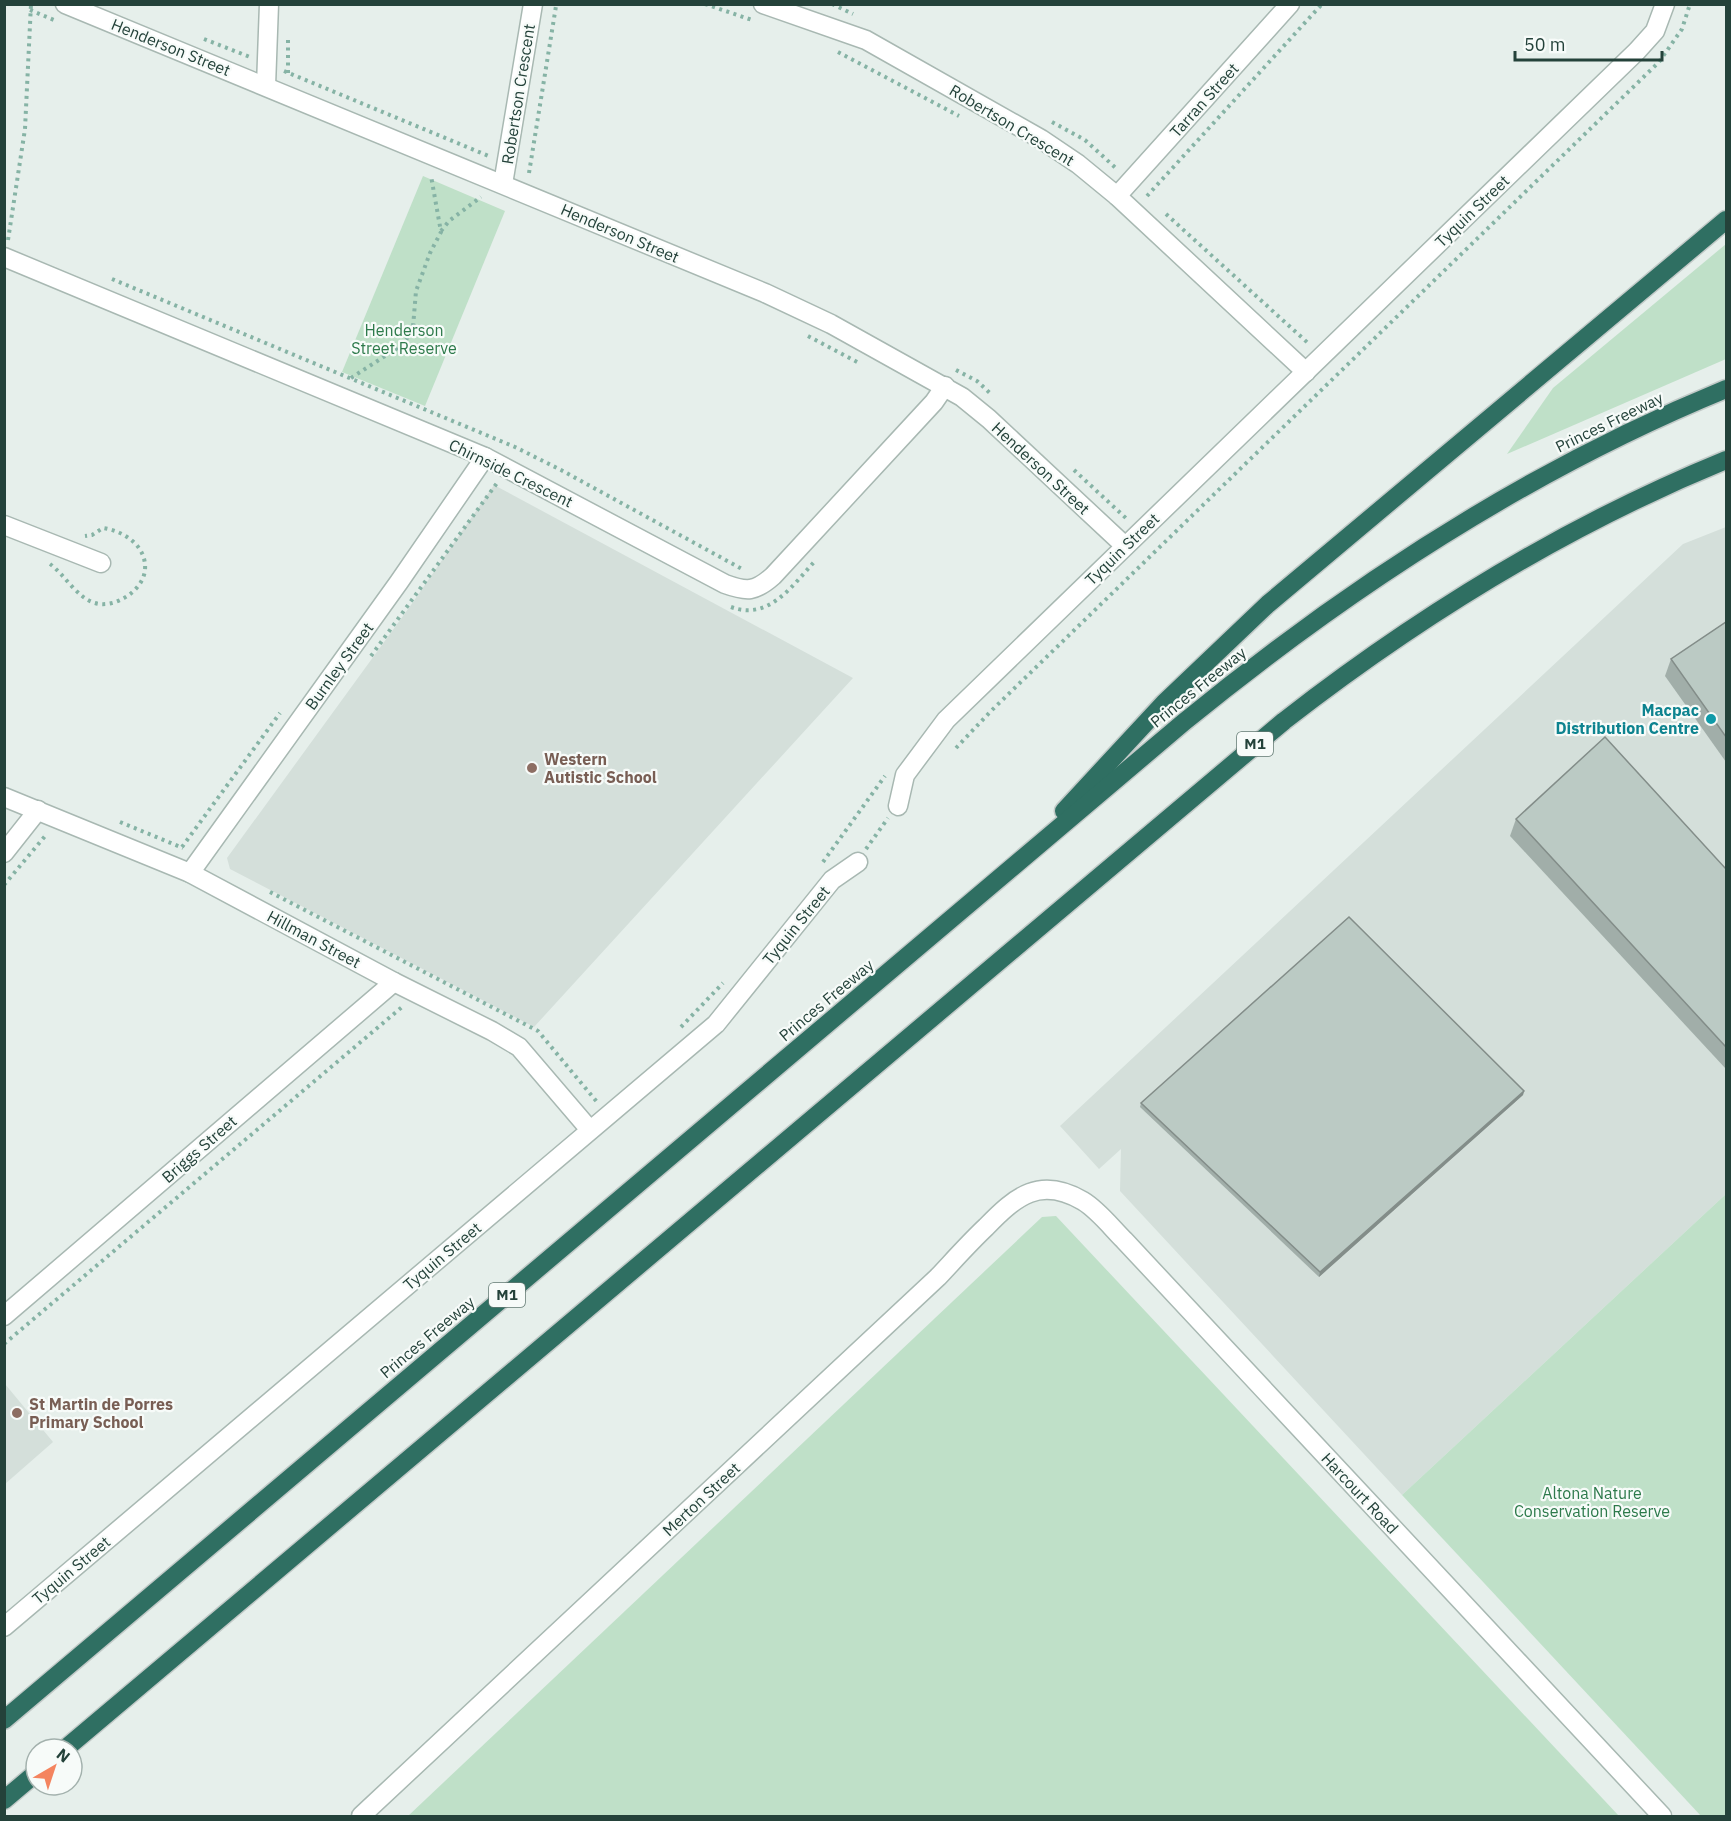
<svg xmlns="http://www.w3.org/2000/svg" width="1731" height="1821" viewBox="0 0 1731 1821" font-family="'IBM Plex Sans',sans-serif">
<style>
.built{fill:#d4dfda}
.green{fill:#bfe0c8}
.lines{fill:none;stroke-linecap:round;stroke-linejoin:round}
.minor-casing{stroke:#a8b8b2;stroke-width:21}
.tertiary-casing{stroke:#a8b8b2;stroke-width:21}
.motorway-casing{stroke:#c2cac8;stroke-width:21}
.path{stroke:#86b3a5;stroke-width:4;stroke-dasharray:3 4.5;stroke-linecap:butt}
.minor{stroke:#fff;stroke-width:18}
.tertiary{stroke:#fff;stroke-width:18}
.motorway{stroke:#2f6f62;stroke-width:18}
.wall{fill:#a1aea9}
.shaded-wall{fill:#838d89}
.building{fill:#bbcac4;stroke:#838d89;stroke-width:1.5}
.culture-dot{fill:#0f9aa8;stroke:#f7fbf9;stroke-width:2}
.education-dot{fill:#8d6e63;stroke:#f7fbf9;stroke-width:2}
.labels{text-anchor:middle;stroke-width:4.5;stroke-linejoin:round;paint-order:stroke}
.shield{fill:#f7fbf9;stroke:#637a73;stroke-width:1.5}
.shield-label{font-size:15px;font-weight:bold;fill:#24423a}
.street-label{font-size:16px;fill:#24423a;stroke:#f7fbf9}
.park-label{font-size:16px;fill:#2d7a4b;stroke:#f7fbf9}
.culture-label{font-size:16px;font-weight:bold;fill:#0d838f;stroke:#f7fbf9;text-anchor:end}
.education-label{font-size:16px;font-weight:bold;fill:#785e54;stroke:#f7fbf9;text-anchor:start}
</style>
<rect width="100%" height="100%" fill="#e6efeb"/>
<!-- built -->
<g class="built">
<polygon points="494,485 853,678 534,1027 230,869 227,858 411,605"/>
<polygon points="1726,527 1726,1194 1402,1495 1120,1191 1121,1149 1099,1169 1060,1126 1683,544"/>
<polygon points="5,1384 53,1442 5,1484 4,1484"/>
</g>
<!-- green -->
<g class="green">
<polygon points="423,176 505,211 425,406 342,372"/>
<polygon points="1726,244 1726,359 1507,454 1553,388"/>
<polygon points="1726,1194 1726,1816 1701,1816 1402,1495"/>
<polygon points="1056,1216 1619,1816 408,1816 1042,1217"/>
</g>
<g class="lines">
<!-- minor casing -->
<g class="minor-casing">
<g id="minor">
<polyline points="65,4 765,293 831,324 962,397 989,419 1125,546"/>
<polyline points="763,4 866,40 1041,139 1078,164 1117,196 1306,372"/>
<polyline points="266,86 269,4"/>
<polyline points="503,184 533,4"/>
<polyline points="1117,196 1290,4"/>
<path d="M4,257L485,457L725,584C747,592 755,592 773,576L934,402L945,386"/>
<polyline points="4,525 101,563"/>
<polyline points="4,797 190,873 394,982 492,1031 519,1047 590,1130"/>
<polyline points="898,806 905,775 946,720 1637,51 1655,31 1665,4"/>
<polyline points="4,853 38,810"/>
<polyline points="190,873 399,582 485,457"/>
<polyline points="4,1316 394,982"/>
<polyline points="4,1627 716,1024 832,880 858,862"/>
</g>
</g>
<!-- tertiary casing -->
<g class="tertiary-casing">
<path id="tertiary" d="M361,1816L938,1277C954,1260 969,1243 986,1227C1016,1196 1040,1176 1083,1201C1098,1210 1111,1227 1124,1240L1662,1816"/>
</g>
<!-- motorway casing -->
<g class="motorway-casing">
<g id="motorway">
<polyline points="1064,811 1164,703 1268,604 1726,220"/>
<path d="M4,1720L1184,722C1349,587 1528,470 1726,389"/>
<path d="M65,1749L1284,721C1419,616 1567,525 1726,460"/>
<polyline points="4,1800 36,1773"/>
</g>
</g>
<!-- path -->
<g class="path">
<polyline points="705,4 752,20"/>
<polyline points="832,4 853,14"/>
<polyline points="30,10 54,20"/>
<polyline points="204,39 250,57"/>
<polyline points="838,52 959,116"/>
<polyline points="284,71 491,157"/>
<polyline points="288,73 288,38"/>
<polyline points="1052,122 1085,140 1118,170"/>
<polyline points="529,173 556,6 558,4"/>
<polyline points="1147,196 1322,4"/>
<polyline points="1166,214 1309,344"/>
<polyline points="441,231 449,221 481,197"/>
<polyline points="8,240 25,129 31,4"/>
<polyline points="112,279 515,447 561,470 742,569"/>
<polyline points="808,336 859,363"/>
<polyline points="956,370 977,381 991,394"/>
<polyline points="351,378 399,347 408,337 413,327 416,291 430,253 441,232 431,176"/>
<polyline points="1074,470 1128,520"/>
<path d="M50,564C65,575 77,598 95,603C114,609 143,591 145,570C147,546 124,531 103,528L92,535L85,536"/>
<path d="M731,607C769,621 792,586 815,561"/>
<polyline points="371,656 497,483"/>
<polyline points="956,748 991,711 1659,62 1682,29 1690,4"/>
<polyline points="120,822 183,848"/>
<polyline points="182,847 280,713"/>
<polyline points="866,849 888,818"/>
<polyline points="823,862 885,776"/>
<polyline points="4,885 46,835 44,834"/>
<polyline points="270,892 538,1031 597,1102"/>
<polyline points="681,1027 723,983"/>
<polyline points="4,1344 402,1007"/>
</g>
<!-- minor -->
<use href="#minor" class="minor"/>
<!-- tertiary -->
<use href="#tertiary" class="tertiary"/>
<!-- motorway -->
<use href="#motorway" class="motorway"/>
</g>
<!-- wall -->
<g class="wall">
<polygon points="1726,622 1726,762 1665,676 1671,659"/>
<polygon points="1516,819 1726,869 1726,1069 1510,836"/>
<polygon points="1524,1091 1523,1095 1319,1277 1140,1107 1141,1103"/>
</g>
<!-- shaded-wall -->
<polygon class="shaded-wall" points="1524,1091 1523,1095 1319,1277 1320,1272"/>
<!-- building -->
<g class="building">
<polygon points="1726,622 1726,737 1671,659"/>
<polygon points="1605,737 1726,869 1726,1047 1516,819"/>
<polygon points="1349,917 1524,1091 1320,1272 1141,1103"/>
</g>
<!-- markers -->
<circle class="culture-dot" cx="1711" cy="719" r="6"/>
<g class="education-dot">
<circle cx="532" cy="768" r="6"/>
<circle cx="17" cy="1413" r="6"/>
</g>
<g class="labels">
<!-- shield labels -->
<g class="shield">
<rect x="1237" y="732" width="36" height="24" rx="4.5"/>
<rect x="489" y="1283" width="36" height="24" rx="4.5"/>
</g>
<g class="shield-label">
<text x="1255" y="749">M1</text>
<text x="507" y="1300">M1</text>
</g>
<!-- street labels -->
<g class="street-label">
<text transform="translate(171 47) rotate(22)" y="6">Henderson Street</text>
<text transform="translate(518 94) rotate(-81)" y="6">Robertson Crescent</text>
<text transform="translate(1204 100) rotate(-48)" y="6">Tarran Street</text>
<text transform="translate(1012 125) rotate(31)" y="6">Robertson Crescent</text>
<text transform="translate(1472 211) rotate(-44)" y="6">Tyquin Street</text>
<text transform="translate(620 233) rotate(23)" y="6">Henderson Street</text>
<text transform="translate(1609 422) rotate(-26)" y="6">Princes Freeway</text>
<text transform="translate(1041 468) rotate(43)" y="6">Henderson Street</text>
<text transform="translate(511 473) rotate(26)" y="6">Chirnside Crescent</text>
<text transform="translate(1122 549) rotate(-44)" y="6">Tyquin Street</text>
<text transform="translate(339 666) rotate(-54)" y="6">Burnley Street</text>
<text transform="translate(1198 687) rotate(-39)" y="6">Princes Freeway</text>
<text transform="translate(796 925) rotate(-51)" y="6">Tyquin Street</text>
<text transform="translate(314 939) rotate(28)" y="6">Hillman Street</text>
<text transform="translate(826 1000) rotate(-40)" y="6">Princes Freeway</text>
<text transform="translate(199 1149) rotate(-41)" y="6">Briggs Street</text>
<text transform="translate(442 1256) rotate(-40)" y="6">Tyquin Street</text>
<text transform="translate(427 1337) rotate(-40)" y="6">Princes Freeway</text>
<text transform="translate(1360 1493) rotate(47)" y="6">Harcourt Road</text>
<text transform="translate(701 1499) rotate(-43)" y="6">Merton Street</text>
<text transform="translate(71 1570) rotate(-40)" y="6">Tyquin Street</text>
</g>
<!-- park labels -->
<g class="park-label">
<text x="404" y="336">Henderson<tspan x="404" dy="18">Street Reserve</tspan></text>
<text x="1592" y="1499">Altona Nature<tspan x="1592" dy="18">Conservation Reserve</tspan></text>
</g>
<!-- culture labels -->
<g class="culture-label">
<text x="1699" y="716">Macpac<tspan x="1699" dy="18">Distribution Centre</tspan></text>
</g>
<!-- education labels -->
<g class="education-label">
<text x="544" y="765">Western<tspan x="544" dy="18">Autistic School</tspan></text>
<text x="29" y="1410">St Martin de Porres<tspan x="29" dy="18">Primary School</tspan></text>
</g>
</g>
<!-- border -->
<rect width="1731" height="1821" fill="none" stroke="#24423a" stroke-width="12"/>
<!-- north arrow -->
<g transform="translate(54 1767) rotate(39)"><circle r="28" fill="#f7fbf9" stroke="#a3b1ad" stroke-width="1.5"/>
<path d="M0-4.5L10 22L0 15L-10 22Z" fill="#f4845f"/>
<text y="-9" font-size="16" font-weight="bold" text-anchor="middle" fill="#24423a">N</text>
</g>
<!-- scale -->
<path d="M1515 51v9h147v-9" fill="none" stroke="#24423a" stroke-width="3"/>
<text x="1524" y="51" font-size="18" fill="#24423a" stroke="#f7fbf9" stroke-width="4.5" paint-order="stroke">50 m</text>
</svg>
